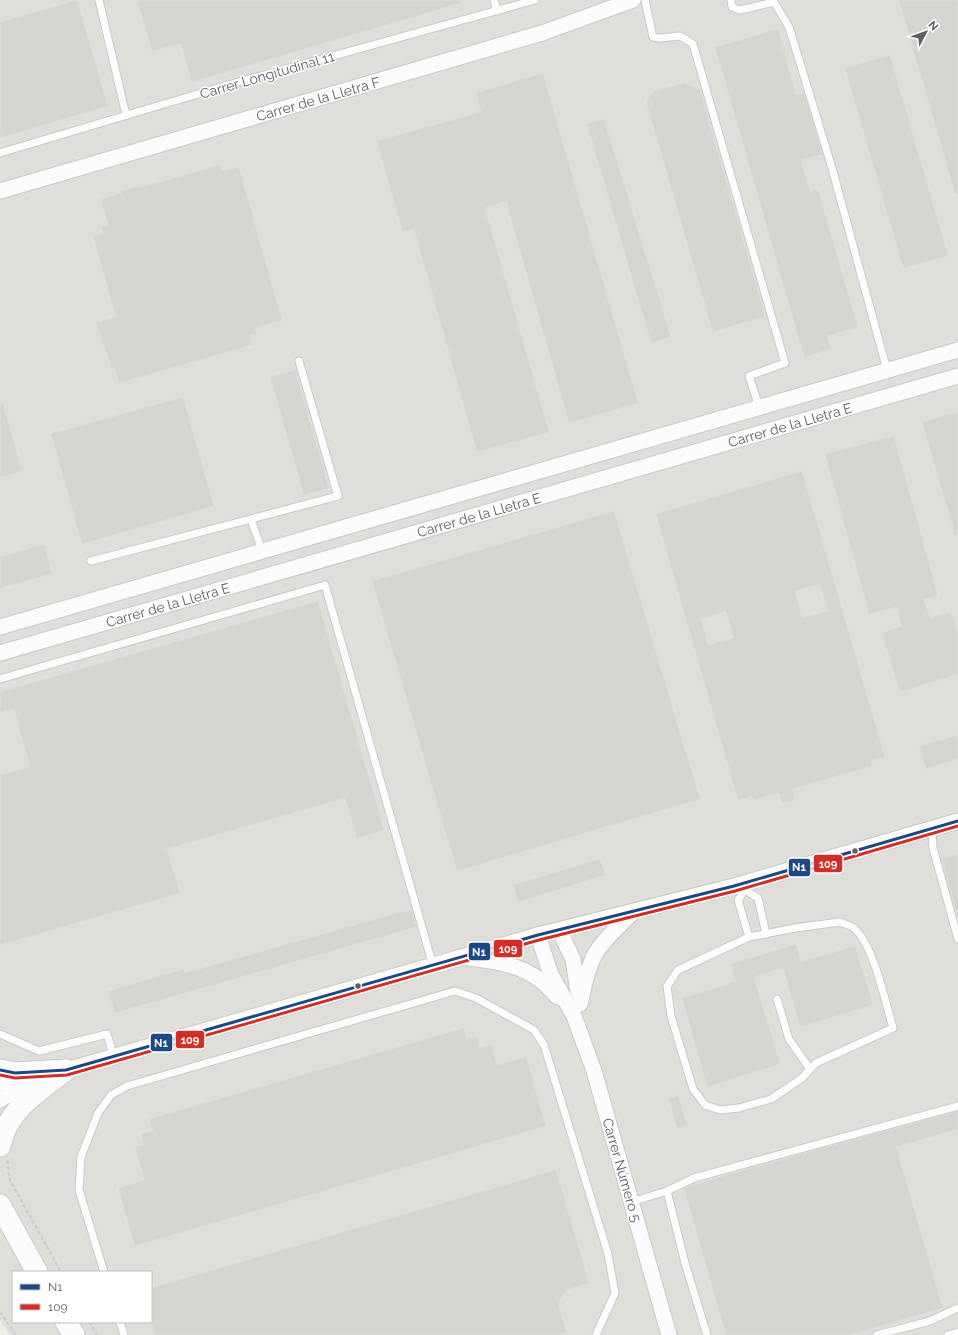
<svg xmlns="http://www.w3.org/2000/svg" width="958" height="1335" viewBox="0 0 958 1335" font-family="Raleway,sans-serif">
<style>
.industrial{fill:#dfdeda;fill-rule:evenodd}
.building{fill:#d4d4d1;stroke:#dddcd8;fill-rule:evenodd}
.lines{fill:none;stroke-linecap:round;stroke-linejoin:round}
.service-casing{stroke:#cacac9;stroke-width:9}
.minor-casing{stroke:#cacac9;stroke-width:17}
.secondary-casing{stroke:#cbcbca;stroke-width:23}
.path{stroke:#cccfce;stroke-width:2.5;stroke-dasharray:4 2;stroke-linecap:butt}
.service{stroke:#fcfcfc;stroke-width:7}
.minor{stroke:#fcfcfc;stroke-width:15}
.secondary{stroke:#fcfcfc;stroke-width:21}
.bus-1-casing{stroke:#fff;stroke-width:6}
.bus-2-casing{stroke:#fff;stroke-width:6}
.bus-1{stroke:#1c4883;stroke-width:3}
.bus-2{stroke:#d02e26;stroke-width:3}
.bus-dot{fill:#5e6066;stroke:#fff;stroke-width:1.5}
.labels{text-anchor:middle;stroke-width:3;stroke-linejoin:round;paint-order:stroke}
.street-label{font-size:14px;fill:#5e6066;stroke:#fff}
.line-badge{stroke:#fff;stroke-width:1.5}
.badge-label{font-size:11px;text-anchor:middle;font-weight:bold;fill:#fff}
</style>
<rect width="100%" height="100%" fill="#eeede8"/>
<!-- industrial -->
<path class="industrial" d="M0,0H958V1335H10L0,1320ZM13,1272H151V1322H13Z"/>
<!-- building -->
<g class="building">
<polygon points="77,0 108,106 0,138 0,22"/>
<polygon points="137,0 461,0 461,3 192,82 181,43 152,51"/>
<polygon points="899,0 958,0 958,194 955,194"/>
<polygon points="778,29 796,95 804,93 823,154 801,160 810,192 818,190 858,327 827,336 831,349 804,357 715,47"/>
<polygon points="890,55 948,256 903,268 845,68"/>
<polygon points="543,73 638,403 569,423 506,201 485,208 549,432 477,452 414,229 403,232 377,141 481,112 476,93"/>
<polygon points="685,83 700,90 765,316 713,332 646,102 654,91"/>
<polygon points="604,119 671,337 651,343 587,124"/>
<polygon points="220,165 222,171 239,167 282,320 255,328 257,334 249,336 252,345 119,383 115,368 112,369 96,323 116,317 93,236 103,233 101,227 108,225 101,199 122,193 121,191 138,186 139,188"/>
<polygon points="295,370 329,488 304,495 270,377"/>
<polygon points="183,397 214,506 82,544 51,434"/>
<polygon points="0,404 3,404 22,471 0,478"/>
<polygon points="958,412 958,535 955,535 922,422"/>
<polygon points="894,436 938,596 924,599 930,618 951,612 958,635 958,674 900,692 882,633 902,626 897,607 869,614 825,454"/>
<path d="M802,471L885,757L871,761L872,766L792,789L795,800L782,803L779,793L753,800L752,796L738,800L656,514ZM820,584L828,611L802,618L795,591ZM726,611L734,638L708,645L701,619Z"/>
<polygon points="614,511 700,799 457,871 372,581"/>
<polygon points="44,544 52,574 0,588 0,557"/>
<polygon points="318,601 384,830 357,838 345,798 167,849 180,893 0,945 0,775 30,767 14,709 0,712 0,692"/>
<polygon points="958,735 958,759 926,769 919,746"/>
<polygon points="958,854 958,916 957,916 942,858"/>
<polygon points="600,859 605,875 518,902 513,885"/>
<polygon points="412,910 416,927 115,1013 108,991 184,969 185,973 404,911 405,912"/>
<polygon points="796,944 801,962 855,946 873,1005 800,1027 783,968 754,977 780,1064 707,1087 682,998 736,982 731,964"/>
<polygon points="464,1028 467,1040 477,1037 480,1048 492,1045 497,1065 526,1057 546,1126 135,1246 118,1188 145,1180 135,1147 144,1145 141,1134 153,1131 149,1119"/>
<polygon points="678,1095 687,1125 677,1128 669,1098"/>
<polygon points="958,1111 958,1129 896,1147 943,1308 848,1335 726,1335 684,1188 740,1171"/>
<polygon points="556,1170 589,1283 566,1290 558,1304 566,1332 557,1335 155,1335 151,1320 151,1288"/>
</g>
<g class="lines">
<!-- service casing -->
<g class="service-casing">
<g id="service">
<polyline points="99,0 126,115"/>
<polyline points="494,0 497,11"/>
<polyline points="645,0 653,37 661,38 680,36 693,44 785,363 749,376 759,407"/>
<polyline points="731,0 732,7 740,10 774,2 789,27 832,168 887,370"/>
<polyline points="0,153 228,85 535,0"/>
<polyline points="251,519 262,551"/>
<polyline points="91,561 338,496 299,361"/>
<polyline points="0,679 325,585 433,966"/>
<polyline points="932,828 933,848 958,939"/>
<polyline points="743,883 745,890 758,898 766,934"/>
<polyline points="745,890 738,900 749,937"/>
<path d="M840,922C844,924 851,925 854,928C874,946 885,1001 893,1028L816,1063L802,1078L771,1099L739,1108L720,1110L705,1105L693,1089L671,1016L667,986L678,970L749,937L795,928Z"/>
<polyline points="777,999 789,1039 810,1069"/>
<polyline points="0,1034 39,1051 107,1034 114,1057"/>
<polyline points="667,1191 694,1178 958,1106"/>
<polyline points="631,1202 667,1191 685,1263 707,1335"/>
<polyline points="104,1272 79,1190 81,1157 98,1113 111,1095 127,1086 455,991 476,998 534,1030 544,1045 608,1254 615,1293 596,1335"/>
<polyline points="120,1322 124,1335"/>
<polyline points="877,1335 930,1321 958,1308"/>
<polyline points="948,1335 958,1332"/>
</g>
</g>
<!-- minor casing -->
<g class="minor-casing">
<g id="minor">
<polyline points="0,191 542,33 633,0"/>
<polyline points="0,627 958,350"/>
<polyline points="0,653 958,376"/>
<polyline points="559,930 573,959 578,992"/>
<polyline points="538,935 551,975 574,1016 594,1071 669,1335"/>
<path d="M469,958C494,961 519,964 540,980C547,985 552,992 558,997"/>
<path d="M580,1004C584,988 586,971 594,956C603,939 620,926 633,912"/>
<polyline points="56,1073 538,935 734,886 958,821"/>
<polyline points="0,1083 26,1079"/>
<polyline points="0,1100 19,1088 31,1083"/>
</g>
</g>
<!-- secondary casing -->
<g class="secondary-casing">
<g id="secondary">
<polyline points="0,1070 15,1073 66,1070"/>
<path d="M0,1146C7,1109 38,1092 66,1070"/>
<polyline points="0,1205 37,1272"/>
<polyline points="66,1322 74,1335"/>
</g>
</g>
<!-- path -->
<g class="path">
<polyline points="7,1160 10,1180 61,1272"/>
<polyline points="0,1312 16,1335"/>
<polyline points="89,1322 97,1335"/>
</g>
<!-- service -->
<use href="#service" class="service"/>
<!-- minor -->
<use href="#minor" class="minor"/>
<!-- secondary -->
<use href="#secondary" class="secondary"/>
<!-- bus-1 casing -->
<g class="bus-1-casing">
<polyline id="bus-1" points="0,1070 15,1073 66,1070 538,935 734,886 958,821"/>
</g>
<!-- bus-2 casing -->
<g class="bus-2-casing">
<polyline id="bus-2" points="0,1075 15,1078 67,1075 539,940 735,891 958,826"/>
</g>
<!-- bus-1 -->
<use href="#bus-1" class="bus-1"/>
<!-- bus-2 -->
<use href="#bus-2" class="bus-2"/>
</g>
<!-- markers -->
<g class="bus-dot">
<circle cx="855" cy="851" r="3.5"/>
<circle cx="358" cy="986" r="3.5"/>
</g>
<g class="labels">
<!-- street labels -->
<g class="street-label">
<text transform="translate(267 75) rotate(-16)" y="5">Carrer Longitudinal 11</text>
<text transform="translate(318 99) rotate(-16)" y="5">Carrer de la Lletra F</text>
<text transform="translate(790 425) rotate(-16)" y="5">Carrer de la Lletra E</text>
<text transform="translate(479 515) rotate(-16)" y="5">Carrer de la Lletra E</text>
<text transform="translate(168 605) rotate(-16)" y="5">Carrer de la Lletra E</text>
<text transform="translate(622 1170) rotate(74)" y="5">Carrer Número 5</text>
</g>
</g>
<g class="line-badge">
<rect x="813" y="854" width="30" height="19" rx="4" fill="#d02e26"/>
<rect x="788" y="858" width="23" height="19" rx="4" fill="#1c4883"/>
<rect x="493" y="939" width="30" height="19" rx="4" fill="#d02e26"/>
<rect x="468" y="942" width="23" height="19" rx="4" fill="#1c4883"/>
<rect x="175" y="1030" width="30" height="19" rx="4" fill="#d02e26"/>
<rect x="150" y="1033" width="23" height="19" rx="4" fill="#1c4883"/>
</g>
<g class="badge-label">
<text x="828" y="868">109</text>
<text x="799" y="871">N1</text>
<text x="508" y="953">109</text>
<text x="479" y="956">N1</text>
<text x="190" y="1044">109</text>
<text x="161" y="1047">N1</text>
</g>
<!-- legend -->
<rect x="12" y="1271" width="140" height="52" fill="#ffffff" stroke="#bfbfc2"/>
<rect x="20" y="1284" width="20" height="6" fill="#1c4883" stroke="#bfbfc2"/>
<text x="48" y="1291" font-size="12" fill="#5e6066">N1</text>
<rect x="20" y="1304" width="20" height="6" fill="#d02e26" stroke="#bfbfc2"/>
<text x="48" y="1311" font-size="12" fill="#5e6066">109</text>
<!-- north arrow -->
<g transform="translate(926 32) rotate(49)" stroke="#ffffff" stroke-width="3" paint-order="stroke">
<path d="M0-3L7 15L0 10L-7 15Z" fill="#5e6066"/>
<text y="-6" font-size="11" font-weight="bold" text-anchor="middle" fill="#5e6066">N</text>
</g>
</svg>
